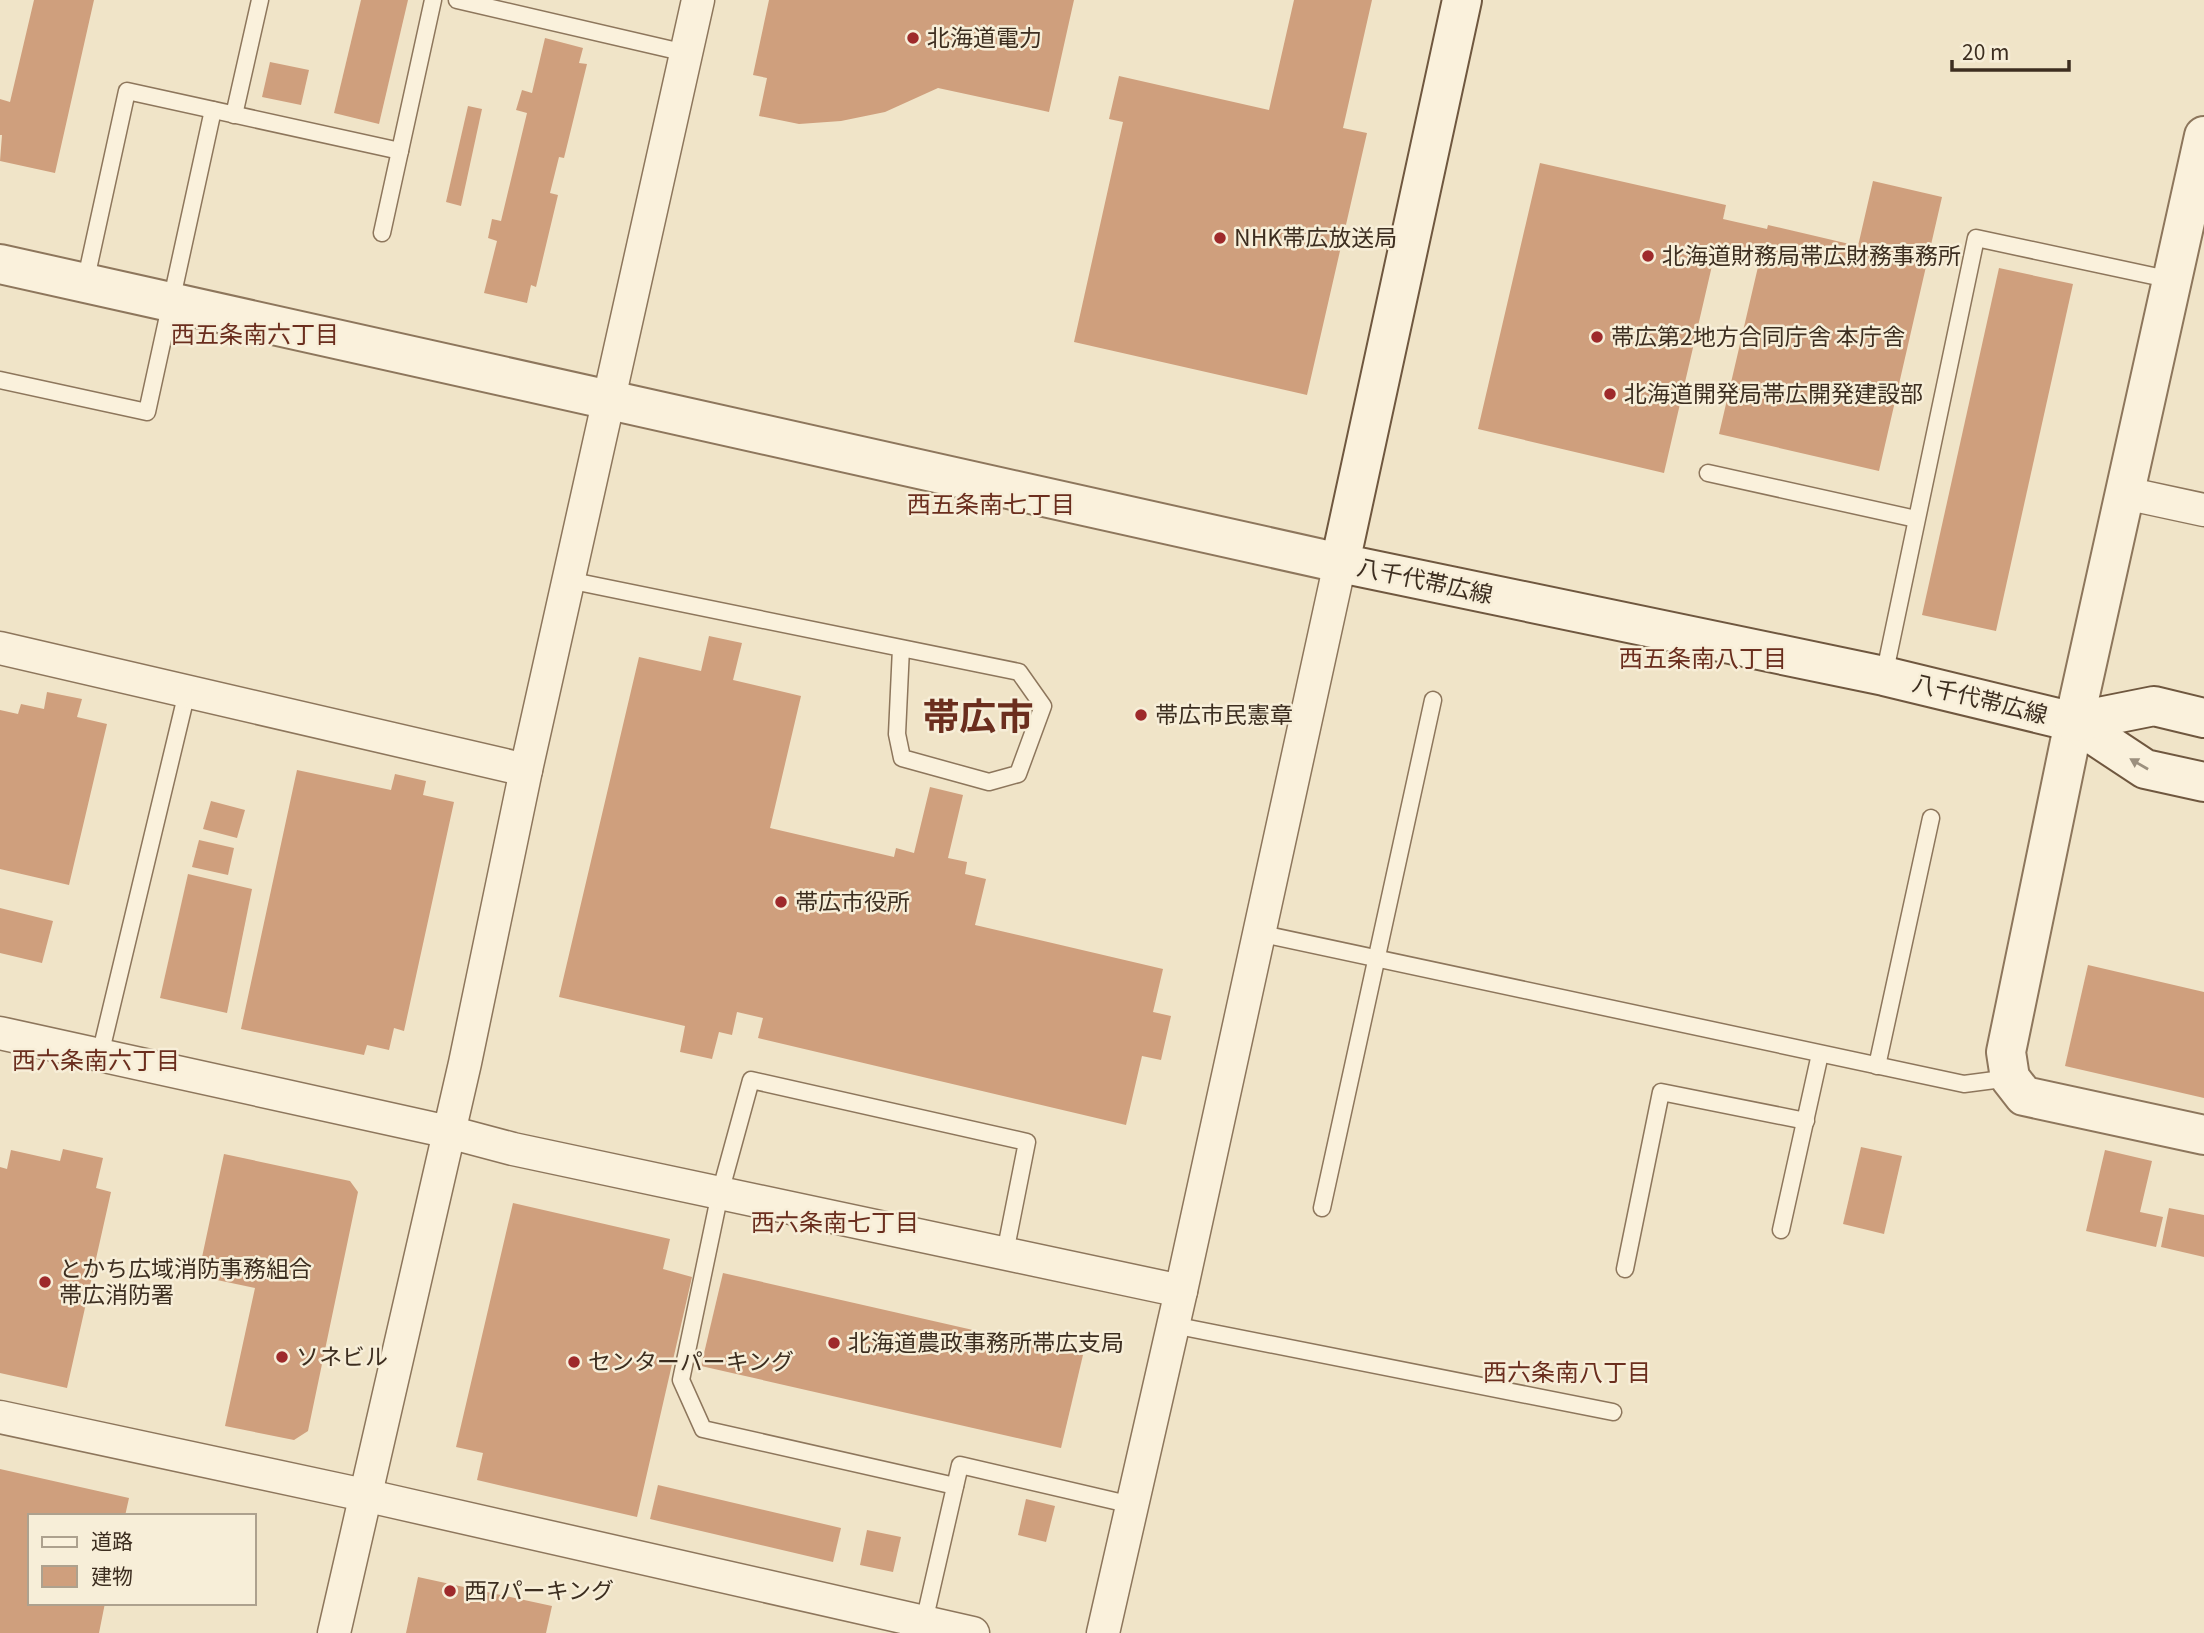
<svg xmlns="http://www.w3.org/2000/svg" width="2204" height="1633" viewBox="0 0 2204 1633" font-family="Georgia,'Noto Sans JP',serif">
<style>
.building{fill:#cf9f7d}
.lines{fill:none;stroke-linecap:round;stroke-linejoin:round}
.service-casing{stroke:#8d765c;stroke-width:19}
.minor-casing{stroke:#8d765c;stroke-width:35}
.tertiary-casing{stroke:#8d765c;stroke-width:42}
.secondary-casing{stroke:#6f573f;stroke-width:42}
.service{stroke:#faf1dc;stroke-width:16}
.minor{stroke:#faf1dc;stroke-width:32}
.tertiary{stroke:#faf1dc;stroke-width:38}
.secondary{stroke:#faf1dc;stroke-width:38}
.oneway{fill:#9c907e}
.poi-dot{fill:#9e2a2b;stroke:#f7eed8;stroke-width:2.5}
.labels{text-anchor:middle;stroke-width:5;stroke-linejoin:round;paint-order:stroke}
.poi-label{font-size:23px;fill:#3d2e20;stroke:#f7eed8;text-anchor:start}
.street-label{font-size:23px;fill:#3d2e20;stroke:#f7eed8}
.neighbourhood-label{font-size:24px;fill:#6b2e1e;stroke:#f7eed8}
.town-label{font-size:37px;font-weight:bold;fill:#6b2e1e;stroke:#f7eed8}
</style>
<rect width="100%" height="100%" fill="#f0e4c8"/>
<!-- building -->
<g class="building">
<polygon points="34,0 94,0 55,173 0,161 2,135 0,135 0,99 10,102"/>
<polygon points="361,0 408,0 379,124 334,113"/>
<polygon points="769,0 1074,0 1049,112 938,88 885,112 841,121 799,124 759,116 767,78 753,75"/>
<polygon points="1294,0 1372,0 1343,128 1367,133 1307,395 1074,342 1123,122 1109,119 1119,76 1269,110"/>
<polygon points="545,38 583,48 579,63 587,64 564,158 559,157 550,193 558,195 536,287 531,285 527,303 484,293 497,241 488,238 492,219 501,221 527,113 516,110 522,90 532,93"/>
<polygon points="270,62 309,70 301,105 262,97"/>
<polygon points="468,106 482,109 461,206 446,202"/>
<polygon points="1540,163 1726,205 1723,219 1767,229 1768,225 1858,246 1873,181 1942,197 1879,471 1719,434 1761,254 1717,244 1664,473 1478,429"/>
<polygon points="1999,268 2073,284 1996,631 1922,615"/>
<polygon points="709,636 742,643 733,680 801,696 770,828 894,857 896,848 914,853 930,787 963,795 948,858 967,862 965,874 986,879 975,925 1163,969 1153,1012 1171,1016 1161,1060 1142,1056 1126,1125 758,1038 763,1018 737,1012 732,1035 719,1032 712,1059 680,1052 685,1026 559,997 639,657 701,671"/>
<polygon points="47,692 82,699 77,717 107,724 69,885 0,869 0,710 18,714 21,704 44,709"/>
<polygon points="297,770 391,790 395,774 426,781 423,795 454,802 404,1031 394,1028 389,1050 367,1045 364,1055 241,1029"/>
<polygon points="211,801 245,810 237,838 203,829"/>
<polygon points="199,840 234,848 228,875 192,867"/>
<polygon points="188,874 252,889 227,1013 160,998"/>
<polygon points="0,908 53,921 42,963 0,953"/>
<polygon points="2088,965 2204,992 2204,1098 2065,1066"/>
<polygon points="1861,1147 1902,1156 1884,1234 1843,1224"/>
<polygon points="63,1149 103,1158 96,1188 111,1192 67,1388 0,1373 0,1167 7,1169 11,1150 60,1161"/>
<polygon points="2105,1150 2152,1161 2140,1212 2163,1217 2156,1247 2086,1231"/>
<polygon points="224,1154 350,1181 358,1192 308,1431 294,1440 225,1426 255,1288 198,1276"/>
<polygon points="513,1203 670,1239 663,1269 692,1277 637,1517 477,1480 483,1453 456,1447"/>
<polygon points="2169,1208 2204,1215 2204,1257 2161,1247"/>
<polygon points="723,1273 1083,1355 1061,1448 701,1366"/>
<polygon points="0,1469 129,1498 125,1516 30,1516 30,1603 105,1603 99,1633 0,1633"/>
<polygon points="658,1485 841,1528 833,1562 650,1519"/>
<polygon points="1026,1499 1055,1506 1046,1542 1018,1535"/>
<polygon points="867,1530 901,1537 893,1572 860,1565"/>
<polygon points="418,1577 552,1606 546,1633 406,1633"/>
</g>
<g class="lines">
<!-- service casing -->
<g class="service-casing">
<g id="service">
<polyline points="457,0 686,53"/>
<polyline points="234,115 260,0"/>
<polyline points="382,233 433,0"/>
<polyline points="85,283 127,91 400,151"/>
<polyline points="0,380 147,412 213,110"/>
<polyline points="1708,473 1916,519"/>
<polyline points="568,580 1019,672 1043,706 1018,774 989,782 902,758 897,734 901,648"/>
<polyline points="1884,676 1976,238 2172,280"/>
<polyline points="1258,933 1964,1084 2010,1078"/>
<polyline points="100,1055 187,692"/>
<polyline points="1877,1066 1931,818"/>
<polyline points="1322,1208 1433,700"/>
<polyline points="1781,1230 1820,1054"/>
<polyline points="1625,1269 1661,1092 1806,1121"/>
<polyline points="1173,1325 1613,1412"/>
<polyline points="955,1486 703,1429 681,1380 720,1193 751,1080 1027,1142 1005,1253"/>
<polyline points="924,1622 960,1465 1132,1505"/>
</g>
</g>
<!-- minor casing -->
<g class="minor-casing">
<g id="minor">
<polyline points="2125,493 2204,510"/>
<polyline points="0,648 526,770"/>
<polyline points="0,1033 449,1132 513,1149 1181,1291"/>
<polyline points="0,1417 364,1495 973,1633"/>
<polyline points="334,1633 465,1063 526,770 698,0"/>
<polyline points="1103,1633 1181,1291 1340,563"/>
</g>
</g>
<!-- tertiary casing -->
<g class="tertiary-casing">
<g id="tertiary">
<polyline points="2204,136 2074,722 2006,1052 2010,1078 2024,1096 2204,1135"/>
<polyline points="0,264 1340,563"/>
</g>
</g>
<!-- secondary casing -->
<g class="secondary-casing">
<g id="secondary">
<polyline points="1462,0 1340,563 1884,676 2074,722 2145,769 2204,782"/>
<polyline points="2074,722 2154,706 2204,718"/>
</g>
</g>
<!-- service -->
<use href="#service" class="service"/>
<!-- minor -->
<use href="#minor" class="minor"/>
<!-- tertiary -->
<use href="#tertiary" class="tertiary"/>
<!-- secondary -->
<use href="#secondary" class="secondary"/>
</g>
<!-- one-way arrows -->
<defs><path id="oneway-solid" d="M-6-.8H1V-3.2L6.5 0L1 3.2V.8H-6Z" transform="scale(1.75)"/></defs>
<use class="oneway" href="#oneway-solid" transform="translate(2139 764) rotate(-150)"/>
<!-- markers -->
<g class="poi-dot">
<circle cx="913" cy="38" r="7"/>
<circle cx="1220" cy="238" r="7"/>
<circle cx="1648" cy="256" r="7"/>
<circle cx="1597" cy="337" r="7"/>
<circle cx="1610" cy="394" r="7"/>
<circle cx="1141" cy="715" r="7"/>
<circle cx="781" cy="902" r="7"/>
<circle cx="45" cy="1282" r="7"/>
<circle cx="834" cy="1343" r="7"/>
<circle cx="282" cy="1357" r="7"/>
<circle cx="574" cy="1362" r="7"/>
<circle cx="450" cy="1591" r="7"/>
</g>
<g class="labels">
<!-- poi labels -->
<g class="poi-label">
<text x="927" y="46">北海道電力</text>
<text x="1234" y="246">NHK帯広放送局</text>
<text x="1662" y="264">北海道財務局帯広財務事務所</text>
<text x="1611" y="345">帯広第2地方合同庁舎 本庁舎</text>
<text x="1624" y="402">北海道開発局帯広開発建設部</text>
<text x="1155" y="723">帯広市民憲章</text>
<text x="795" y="910">帯広市役所</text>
<text x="59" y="1277">とかち広域消防事務組合<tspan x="59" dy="26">帯広消防署</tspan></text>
<text x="848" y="1351">北海道農政事務所帯広支局</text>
<text x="296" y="1365">ソネビル</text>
<text x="588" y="1370">センターパーキング</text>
<text x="464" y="1599">西7パーキング</text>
</g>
<!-- street labels -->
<g class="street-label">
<text transform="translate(1425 581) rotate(12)" y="8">八千代帯広線</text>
<text transform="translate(1980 699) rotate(14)" y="8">八千代帯広線</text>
</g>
<!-- neighbourhood labels -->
<g class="neighbourhood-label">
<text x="255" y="343">西五条南六丁目</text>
<text x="991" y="513">西五条南七丁目</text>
<text x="1703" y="667">西五条南八丁目</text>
<text x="96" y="1069">西六条南六丁目</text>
<text x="835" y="1231">西六条南七丁目</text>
<text x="1567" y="1381">西六条南八丁目</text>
</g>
<!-- town labels -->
<g class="town-label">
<text x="978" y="730">帯広市</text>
</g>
</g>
<!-- legend -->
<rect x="28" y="1514" width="228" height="91" fill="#f7eed8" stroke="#ada18e" stroke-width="2"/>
<rect x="42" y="1537" width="35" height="10" fill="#faf1dc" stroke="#ada18e" stroke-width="2"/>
<text x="91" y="1549" font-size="21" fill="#3d2e20">道路</text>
<rect x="42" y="1566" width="35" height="21" fill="#cf9f7d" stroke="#ada18e" stroke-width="2"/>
<text x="91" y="1584" font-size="21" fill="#3d2e20">建物</text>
<!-- scale -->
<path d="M1952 60v10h117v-10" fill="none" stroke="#3d2e20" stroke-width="3.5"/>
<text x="1962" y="60" font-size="21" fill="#3d2e20" stroke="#f7eed8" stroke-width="5" paint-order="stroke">20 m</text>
</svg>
